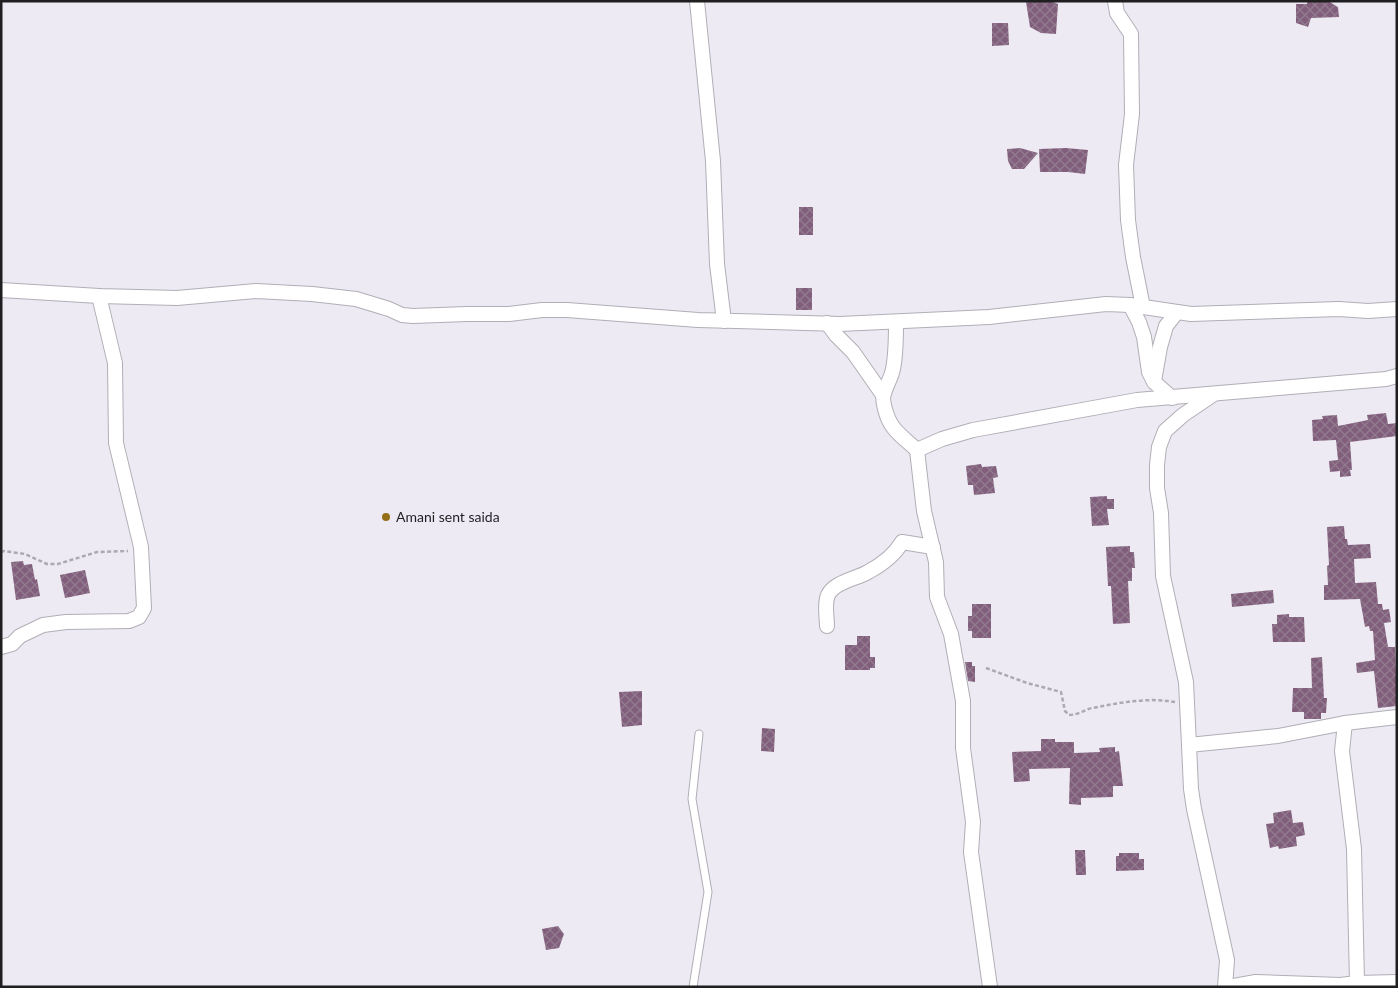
<svg xmlns="http://www.w3.org/2000/svg" width="1398" height="988" viewBox="0 0 1398 988" font-family="Lato,sans-serif">
<style>
.building{fill:url(#building-cross-hatch)}
.lines{fill:none;stroke-linecap:round;stroke-linejoin:round}
.lane-casing{stroke:#b1aeb6;stroke-width:9}
.street-casing{stroke:#b1aeb6;stroke-width:16}
.path{stroke:#aca9b0;stroke-width:2.5;stroke-dasharray:4 2.5;stroke-linecap:butt}
.lane{stroke:#fff;stroke-width:7}
.street{stroke:#fff;stroke-width:14}
.poi-dot{fill:#946e16;stroke:#eeeaf3;stroke-width:2}
.labels{text-anchor:middle;stroke-width:5;stroke-linejoin:round;paint-order:stroke}
.poi-label{font-size:14px;fill:#1f1e21;stroke:#eeeaf3;text-anchor:start}
</style>
<defs>
<pattern id="building-cross-hatch" width="8" height="8" patternUnits="userSpaceOnUse" patternTransform="scale(1.25)"><rect width="8" height="8" fill="#815f7c"/><path d="M0 0l8 8M0 8l8-8" fill="none" stroke="#937b8f"/></pattern>
</defs>
<rect width="100%" height="100%" fill="#eeeaf3"/>
<!-- building -->
<g class="building">
<polygon points="1032,1 1051,1 1058,4 1056,34 1041,33 1030,27 1026,2"/>
<polygon points="1307,1 1328,1 1338,7 1339,17 1311,18 1308,27 1296,23 1296,4 1307,4"/>
<polygon points="992,23 1008,23 1009,45 992,46"/>
<polygon points="1020,148 1038,153 1024,169 1012,169 1008,161 1007,149"/>
<polygon points="1066,148 1088,150 1085,174 1068,172 1040,172 1039,149"/>
<rect x="799" y="207" width="14" height="28"/>
<rect x="796" y="288" width="16" height="22"/>
<polygon points="1386,413 1388,424 1397,423 1397,436 1350,442 1352,470 1350,470 1351,476 1340,477 1340,471 1330,472 1329,461 1338,460 1336,440 1313,441 1312,420 1323,419 1322,416 1337,415 1338,426 1368,420 1367,415"/>
<polygon points="981,464 982,467 996,466 998,477 993,478 995,493 974,495 973,485 968,485 966,466"/>
<polygon points="1107,496 1107,499 1114,499 1114,509 1107,509 1109,525 1092,526 1090,497"/>
<polygon points="1344,526 1345,539 1347,539 1348,545 1370,544 1371,558 1354,559 1355,583 1376,582 1378,604 1382,604 1383,610 1389,609 1391,622 1384,623 1388,647 1395,647 1397,706 1378,708 1374,671 1357,673 1356,663 1375,660 1373,631 1370,631 1369,626 1365,627 1360,599 1324,600 1324,585 1328,585 1327,566 1329,565 1327,527"/>
<polygon points="1130,546 1130,552 1134,552 1135,568 1132,568 1132,581 1128,581 1130,623 1113,624 1111,586 1108,586 1106,547"/>
<polygon points="23,561 24,565 32,564 35,580 37,579 40,596 16,600 11,562"/>
<polygon points="85,570 90,593 65,598 60,575"/>
<polygon points="1273,590 1274,603 1232,607 1231,594"/>
<polygon points="972,604 991,604 991,638 972,638 972,631 968,631 968,616 972,616"/>
<polygon points="1289,614 1289,617 1304,617 1305,642 1273,642 1272,624 1277,624 1277,615"/>
<polygon points="857,636 870,636 870,657 875,657 875,668 870,668 870,670 845,670 845,645 857,645"/>
<polygon points="1322,657 1324,698 1327,698 1326,713 1321,713 1321,719 1304,719 1304,712 1292,712 1293,688 1312,688 1311,658"/>
<polygon points="965,662 972,662 972,666 975,666 975,682 968,681"/>
<polygon points="642,691 642,725 622,727 619,692"/>
<polygon points="762,728 775,729 774,752 761,751"/>
<polygon points="1041,739 1055,739 1055,742 1074,742 1074,753 1100,752 1099,748 1115,747 1115,752 1119,751 1123,786 1113,786 1113,797 1081,798 1081,805 1069,804 1070,768 1029,769 1030,781 1014,782 1012,752 1041,751"/>
<polygon points="1291,810 1293,823 1303,822 1305,835 1296,837 1297,846 1279,849 1278,846 1270,848 1266,824 1274,823 1273,813"/>
<polygon points="1075,850 1085,850 1086,875 1076,875"/>
<polygon points="1119,853 1139,853 1139,859 1144,859 1144,870 1116,871 1116,856 1119,856"/>
<polygon points="558,926 564,934 559,948 546,950 542,929"/>
</g>
<g class="lines">
<!-- lane casing -->
<g class="lane-casing">
<polyline id="lane" points="693,987 708,892 692,799 699,734"/>
</g>
<!-- street casing -->
<g class="street-casing">
<g id="street">
<polyline points="697,1 713,161 717,264 724,321"/>
<polyline points="1115,1 1117,13 1131,34 1132,114 1126,165 1128,220 1133,257 1143,307"/>
<polyline points="1,290 99,296 177,298 256,291 312,294 356,299 389,309 402,315 413,316 467,314 509,314 542,310 567,310 698,320 840,324 989,317 1106,304 1130,305 1191,314 1339,309 1368,311 1397,309"/>
<polyline points="1130,305 1139,322 1144,337 1149,372 1154,382 1172,398"/>
<polyline points="827,323 836,335 853,352 883,395"/>
<path d="M896,323C896,338 896,354 893,369C891,379 886,385 884,394C882,398 884,405 885,409C890,430 902,436 917,450L942,439L973,430L1137,400L1386,379L1397,376"/>
<polyline points="1154,381 1160,347 1166,326 1177,312"/>
<polyline points="1214,394 1183,415 1165,431 1159,447 1157,465 1157,488 1161,513 1163,576 1186,682 1189,745 1278,736 1345,723 1397,717"/>
<polyline points="917,450 924,511 936,562 937,597 951,634 963,701 963,748 973,822 971,852 990,987"/>
<path d="M827,626C827,617 824,604 828,595C834,582 856,579 868,572C881,565 894,556 902,542L933,547"/>
<polyline points="1,647 12,644 20,636 43,625 66,622 129,621 139,617 144,608 141,547 116,443 115,363 99,296"/>
<polyline points="1345,723 1342,751 1354,849 1357,983"/>
<polyline points="1189,745 1191,789 1194,809 1227,960 1225,987"/>
<polyline points="1228,987 1256,982 1340,985 1357,983 1397,982"/>
</g>
</g>
<!-- path -->
<g class="path">
<polyline points="1,552 4,551 25,554 47,564 58,564 97,552 128,551"/>
<path d="M986,668L1027,683L1061,692L1065,711L1069,715C1078,715 1084,710 1092,708C1119,703 1147,697 1175,702"/>
</g>
<!-- lane -->
<use href="#lane" class="lane"/>
<!-- street -->
<use href="#street" class="street"/>
</g>
<!-- markers -->
<circle class="poi-dot" cx="386" cy="517" r="5"/>
<g class="labels">
<!-- poi labels -->
<g class="poi-label">
<text x="396" y="522">Amani sent saida</text>
</g>
</g>
<!-- border -->
<rect width="1398" height="988" fill="none" stroke="#1f1e21" stroke-width="5"/>
</svg>
